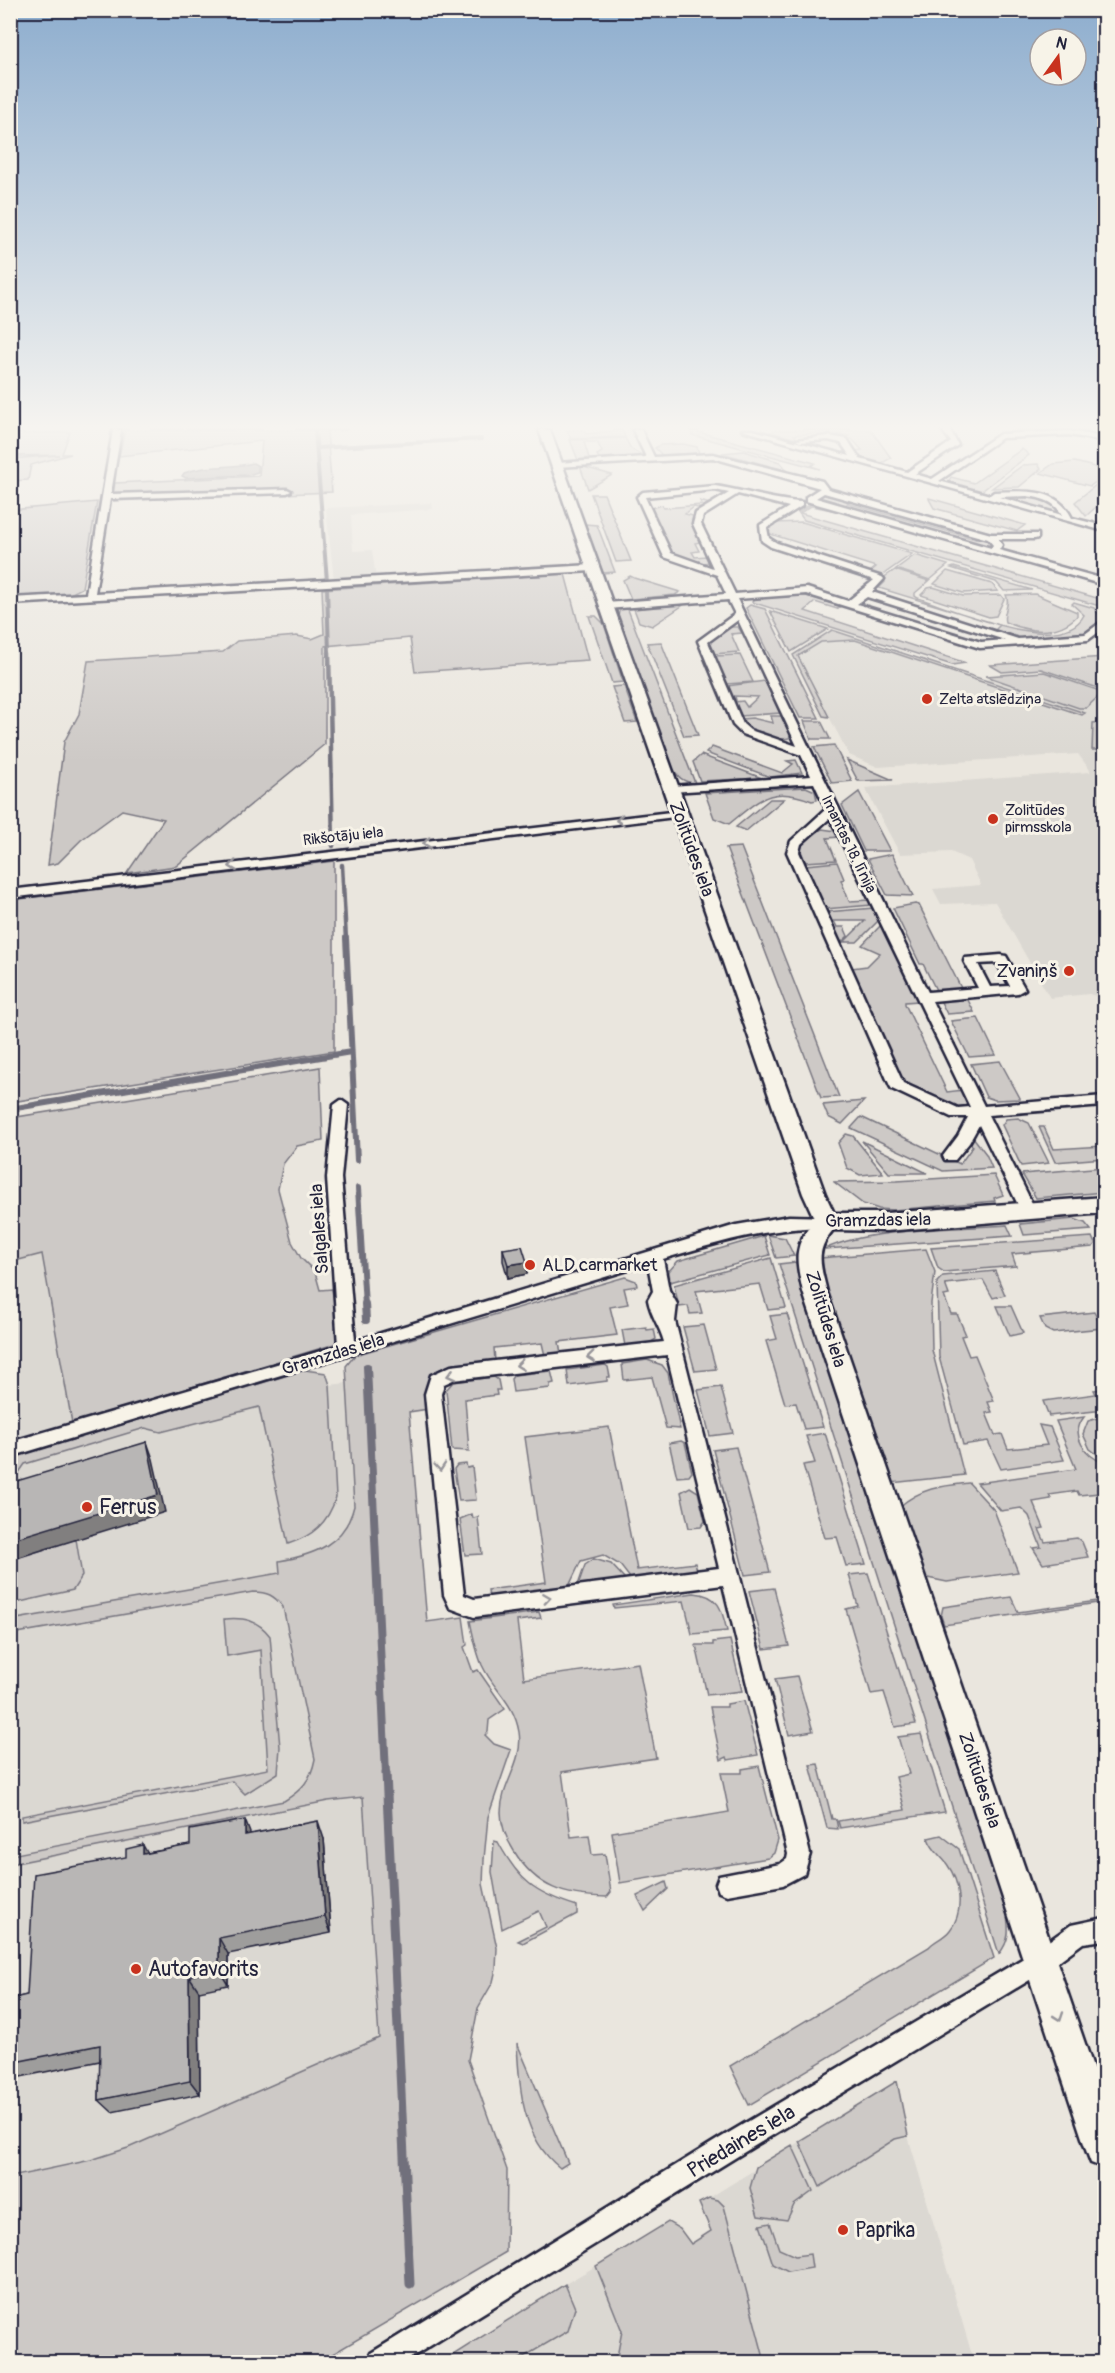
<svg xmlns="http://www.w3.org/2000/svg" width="1115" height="2373" viewBox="0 0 1115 2373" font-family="Pangolin,sans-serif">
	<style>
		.built { fill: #dbd8d2 }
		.green { fill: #cdc9c6; stroke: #787680; stroke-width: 1.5 }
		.water { fill: #a6a3a6; stroke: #716f7b; stroke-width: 1.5 }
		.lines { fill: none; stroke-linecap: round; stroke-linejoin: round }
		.stream-far4 { stroke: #716f7b; stroke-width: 4 }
		.stream-far3 { stroke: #716f7b; stroke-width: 4.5 }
		.stream-far2 { stroke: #716f7b; stroke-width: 6 }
		.stream-far1 { stroke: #716f7b; stroke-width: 8 }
		.stream { stroke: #716f7b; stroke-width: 9 }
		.street-casing { stroke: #22223b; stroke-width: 5 }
		.secondary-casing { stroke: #22223b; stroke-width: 5 }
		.street { fill: #f7f3e8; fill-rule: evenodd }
		.secondary { fill: #f7f3e8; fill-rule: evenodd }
		.wall { fill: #9e9d9c; stroke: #22223b; stroke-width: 1.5 }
		.shaded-wall { fill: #817f7f; stroke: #22223b; stroke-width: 1.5 }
		.building { fill: #b8b6b5; stroke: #22223b; stroke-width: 1.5 }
		.oneway { stroke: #97959a }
		.poi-dot { fill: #c8321e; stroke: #f7f3e8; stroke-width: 2 }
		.labels { text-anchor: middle; stroke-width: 6; stroke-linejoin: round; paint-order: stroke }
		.far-poi-label { font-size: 15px; fill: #22223b; stroke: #f7f3e8; text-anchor: start }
		.far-street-label { font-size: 15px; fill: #22223b; stroke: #f7f3e8 }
		.street-label { font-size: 18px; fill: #22223b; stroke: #f7f3e8 }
		.poi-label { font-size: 18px; fill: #22223b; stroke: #f7f3e8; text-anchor: end }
		.near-poi-label { font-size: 21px; fill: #22223b; stroke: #f7f3e8; text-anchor: start }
		.near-street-label { font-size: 21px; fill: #22223b; stroke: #f7f3e8 }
	</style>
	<rect width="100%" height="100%" fill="#eae6de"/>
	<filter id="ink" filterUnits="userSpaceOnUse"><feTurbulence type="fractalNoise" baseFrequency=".0167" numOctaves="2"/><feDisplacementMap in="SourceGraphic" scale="12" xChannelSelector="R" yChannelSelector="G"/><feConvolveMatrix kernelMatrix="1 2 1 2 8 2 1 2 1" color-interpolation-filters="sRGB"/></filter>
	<g filter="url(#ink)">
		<path class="built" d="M 432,503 L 433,509 L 351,515 L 353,551 L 372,550 L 376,578 L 334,580 L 326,508 Z
			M 855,640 L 983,682 L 990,677 L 1104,668 L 1104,1010 L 1096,996 L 1089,994 L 1050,998 L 995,902 L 941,904 L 933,889 L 981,885 L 969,860 L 951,852 L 900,854 L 865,788 L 1090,772 L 1090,770 L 1078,754 L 878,767 L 849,755 L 798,657 L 821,642 Z
			M 42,1254 L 72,1423 L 11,1441 L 11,1262 Z
			M 327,1378 L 330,1385 L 355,1382 L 365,1567 L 329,1800 L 363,1797 L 379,2039 L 128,2148 L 91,2160 L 11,2177 L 11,1465 Z
			M 897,2081 L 908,2136 L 974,2362 L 765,2362 L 724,2206 L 718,2200 L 709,2198 Z
			M 596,2266 L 622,2331 L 616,2362 L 515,2362 L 568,2331 L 572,2296 L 565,2284 Z"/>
		<path class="green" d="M 125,430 L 349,430 L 327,431 L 332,492 L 112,501 L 115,483 L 259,476 L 262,441 L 119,456 Z
			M 567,430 L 584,430 L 586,434 L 622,430 L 625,437 L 571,439 Z
			M 691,430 L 815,463 L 811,466 L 820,469 L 692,435 Z
			M 774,430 L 871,430 L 891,458 L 882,463 L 862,459 L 855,451 L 862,450 L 852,439 L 845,440 L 849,436 L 839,434 L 834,437 L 830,432 L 794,435 L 797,439 L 771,432 Z
			M 70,432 L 62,454 L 71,454 L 31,465 L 28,480 L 11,481 L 11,459 L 59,455 L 11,456 L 11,434 Z
			M 625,438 L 631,449 L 644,456 L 599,458 L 597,455 L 602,452 L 597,442 L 584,442 L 589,458 L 578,460 L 570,440 Z
			M 683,444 L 697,447 L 699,453 L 662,455 L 655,448 L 660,445 Z
			M 1022,449 L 1029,455 L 979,493 L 951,484 L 949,480 L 951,477 L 974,483 Z
			M 744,451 L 780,462 L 788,471 L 722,453 Z
			M 1075,462 L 1094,467 L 1103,477 L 1090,486 L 1040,473 L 1053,464 Z
			M 1038,464 L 1041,469 L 1019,487 L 992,488 L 1023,465 Z
			M 580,466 L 612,475 L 588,489 Z
			M 1104,484 L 1104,500 L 1086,516 L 1075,502 L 1096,485 Z
			M 591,494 L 604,494 L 631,561 L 616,562 Z
			M 821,494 L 850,500 L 847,503 L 975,539 L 979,536 L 990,540 L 991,545 L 983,545 L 823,500 L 819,497 Z
			M 1027,495 L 1055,502 L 1064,515 L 997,497 Z
			M 929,499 L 929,498 L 1025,525 L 1017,531 L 934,508 Z
			M 700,501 L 710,504 L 702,509 L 694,507 L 685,514 L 693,516 L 691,523 L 700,542 L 695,543 L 699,551 L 692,552 L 695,557 L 706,556 L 709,562 L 698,564 L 672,555 L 651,508 L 662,505 L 664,508 L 702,505 Z
			M 97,502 L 82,588 L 70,594 L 11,597 L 11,510 Z
			M 811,504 L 832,510 L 811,506 L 800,513 L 1104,600 L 1104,604 L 1096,605 L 804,520 L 798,512 Z
			M 802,522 L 912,554 L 881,576 L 870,572 L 876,567 L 767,533 L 767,528 L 774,523 Z
			M 585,524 L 597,525 L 615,572 L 603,573 Z
			M 915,555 L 948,565 L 930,580 L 896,569 Z
			M 954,567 L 1032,590 L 1004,591 L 996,582 L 951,568 Z
			M 895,570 L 929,581 L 915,593 L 915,596 L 918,598 C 953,609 1062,658 1084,615 L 1072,604 L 1074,602 L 1094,608 L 1102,619 L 1085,634 L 1023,639 L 995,630 L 1000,625 L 879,588 L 885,582 L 883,578 Z
			M 947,571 L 992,584 L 998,591 L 963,593 L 934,584 Z
			M 565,574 L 588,660 L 415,672 L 410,638 L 325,646 L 325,744 L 176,866 L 127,873 L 164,819 L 122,810 L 81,840 L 58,863 L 48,865 L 64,742 L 79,714 L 88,661 L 223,652 L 237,641 L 297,636 L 312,639 L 324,634 L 322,589 Z
			M 630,576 L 634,578 L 680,592 L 675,595 L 631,599 L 623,580 Z
			M 933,587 L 963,596 L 1001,595 L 1004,599 L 996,616 L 989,617 L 921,595 L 928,588 Z
			M 1035,594 L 1077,612 L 1077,616 C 1057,636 1029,632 1005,622 C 1002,612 1011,605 1006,595 Z
			M 807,596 L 841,606 L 837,609 L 815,602 L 805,611 L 966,663 L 952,665 L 752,602 L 754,597 Z
			M 685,604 L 652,626 L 639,622 L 634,609 Z
			M 750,605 L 765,609 L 819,718 L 800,718 L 746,608 Z
			M 627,607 L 695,783 C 682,782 678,777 672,767 L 618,615 L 620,610 Z
			M 770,611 L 828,629 L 791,652 Z
			M 589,616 L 596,616 L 604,624 L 623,682 L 612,683 Z
			M 730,627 L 738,627 L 742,633 L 731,634 L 739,652 L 713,654 L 709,641 Z
			M 832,630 L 1085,713 L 1082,715 L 855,640 L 821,642 L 798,656 L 829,717 L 823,716 L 793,655 Z
			M 661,642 L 698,735 L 684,736 L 647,643 Z
			M 740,655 L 753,682 L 727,684 L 714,656 Z
			M 1104,657 L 1104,666 L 1101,669 L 1104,670 L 1104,690 L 1041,669 L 1002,672 L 990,665 Z
			M 1044,672 L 1103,692 L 1086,708 L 1079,708 L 986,676 Z
			M 765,681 L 780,713 L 740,716 L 734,702 L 743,701 L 747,707 L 758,697 L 735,696 L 736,700 L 733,700 L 727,686 Z
			M 623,686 L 624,686 L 637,722 L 625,723 L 612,687 Z
			M 771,716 L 781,716 L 791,735 L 789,738 C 774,742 748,733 741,719 L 752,718 L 773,723 Z
			M 804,721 L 821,721 L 830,739 L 811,739 Z
			M 1100,722 L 1104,724 L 1104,750 L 1092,750 L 1093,723 Z
			M 834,745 L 852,781 L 832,783 L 814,747 Z
			M 712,747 L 782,773 L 793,764 L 787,761 L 796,760 L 802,773 L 770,777 L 706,753 Z
			M 701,755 L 762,778 L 700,781 L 693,762 Z
			M 847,760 L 893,780 L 858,781 Z
			M 806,787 L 815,791 L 817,800 L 812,801 C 771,785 760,799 729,824 L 714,818 L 705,793 Z
			M 859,792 L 890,851 L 864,851 L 842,805 Z
			M 770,799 L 784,799 L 746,831 L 736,827 Z
			M 822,829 L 836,831 L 839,837 L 827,838 L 836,860 L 805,862 L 800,848 L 802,843 Z
			M 741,847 L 839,1097 L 821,1098 L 726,848 Z
			M 892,854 L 913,896 L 887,895 L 868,859 Z
			M 334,861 L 334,1051 L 11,1102 L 11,900 Z
			M 837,862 L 844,879 L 841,880 L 849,901 L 870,900 L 872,905 L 825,909 L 806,865 Z
			M 915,904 L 919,905 L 962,990 L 937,992 L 923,964 L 920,964 L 893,908 Z
			M 874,908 L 879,920 L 857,942 L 844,942 L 865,921 L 834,921 L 837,927 L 844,927 L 848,936 L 840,944 L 826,912 Z
			M 881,925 L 918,1001 L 905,1002 L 905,1004 L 947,1092 L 963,1090 L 968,1102 L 965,1106 L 953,1107 L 905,1085 L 901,1080 L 851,968 L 867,966 L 880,953 L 862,945 Z
			M 967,998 L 974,1012 L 947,1014 L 940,1000 Z
			M 978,1018 L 996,1055 L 969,1057 L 951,1021 Z
			M 1000,1061 L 1020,1098 L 1020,1099 L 995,1100 L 986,1097 L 971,1064 Z
			M 320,1067 L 323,1141 L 297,1146 L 283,1164 L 278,1189 L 292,1242 L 301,1258 L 315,1272 L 320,1290 L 332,1289 L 338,1332 L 335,1344 L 72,1423 L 42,1254 L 11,1262 L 11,1118 Z
			M 864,1101 L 842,1124 L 828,1117 L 823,1105 Z
			M 861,1117 L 960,1164 L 973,1146 L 969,1143 L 973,1137 L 986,1154 L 992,1168 L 943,1171 L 851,1128 Z
			M 1018,1118 L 1029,1123 L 1049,1163 L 1021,1166 L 1002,1125 L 1006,1119 Z
			M 1039,1127 L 1044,1127 L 1054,1149 L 1104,1146 L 1104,1158 L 1055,1162 Z
			M 846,1134 L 853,1136 L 883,1173 L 860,1175 L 847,1168 L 838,1143 Z
			M 862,1141 L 927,1173 L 889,1173 Z
			M 1104,1167 L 1104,1192 L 1036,1198 L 1022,1174 Z
			M 994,1175 L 1003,1195 L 994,1198 L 995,1201 L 894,1210 L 879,1209 L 863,1204 L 834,1182 L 897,1181 Z
			M 1074,1219 L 1085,1223 L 1091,1230 L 1024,1235 L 1020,1224 Z
			M 1007,1225 L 1012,1236 L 825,1249 C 867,1228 958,1229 1007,1225 Z
			M 768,1235 L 785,1238 L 794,1256 L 776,1258 Z
			M 764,1236 L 770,1255 L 670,1282 L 669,1271 L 678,1261 Z
			M 1092,1237 L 1095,1244 L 1093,1247 L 1012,1254 L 1016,1266 L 944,1272 L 938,1268 L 931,1248 Z
			M 926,1249 L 935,1272 L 931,1303 L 932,1350 L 964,1475 L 891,1483 L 821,1285 L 820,1258 Z
			M 771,1258 L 786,1308 L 768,1310 L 760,1284 L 696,1291 L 702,1313 L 690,1314 L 688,1306 L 679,1307 L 674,1285 Z
			M 796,1262 L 1008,1895 C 1002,1917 1017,1932 999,1954 L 779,1264 Z
			M 995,1271 L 1005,1295 L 993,1298 L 983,1280 L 945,1284 L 949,1295 L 944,1296 L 951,1314 L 957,1314 L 966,1335 L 961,1336 L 969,1356 L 975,1355 L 994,1401 L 988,1402 L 992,1412 L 986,1413 L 995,1435 L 1002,1434 L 1008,1449 L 1047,1445 L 1039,1425 L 1050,1427 L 1064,1460 L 1001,1469 L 988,1441 L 963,1445 L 939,1357 L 937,1282 L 943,1276 Z
			M 625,1277 L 636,1281 L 637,1286 L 624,1288 L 628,1304 L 610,1307 L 617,1335 L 559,1342 L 561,1354 L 545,1356 L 542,1343 L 494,1348 L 495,1361 C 476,1363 431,1360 427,1385 C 426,1392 428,1402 428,1409 L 409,1412 L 427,1622 L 463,1617 L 467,1645 L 464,1647 L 473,1672 L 478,1670 L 505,1709 L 489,1720 L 488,1732 L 485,1735 L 494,1744 L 511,1750 L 488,1817 L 484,1859 L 483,1884 L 497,1948 L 496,1969 L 493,1982 L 478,2008 L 468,2060 L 507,2170 L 506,2252 L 319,2362 L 11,2362 L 11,2177 L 91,2160 L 128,2148 L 379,2038 L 363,1797 L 328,1801 L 11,1864 L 11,1855 L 284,1801 C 302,1790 311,1780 315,1759 L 283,1607 C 274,1595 267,1592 253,1592 L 11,1634 L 11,1620 L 280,1573 L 279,1561 C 314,1555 345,1544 354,1506 L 346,1366 L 355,1355 Z
			M 997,1306 L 1011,1306 L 1023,1333 L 1010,1336 Z
			M 1094,1312 L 1102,1328 L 1053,1333 L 1045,1329 L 1040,1318 Z
			M 787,1314 L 823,1427 L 804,1429 L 796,1403 L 785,1404 L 766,1341 L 777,1339 L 770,1316 Z
			M 704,1325 L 716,1369 L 695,1371 L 683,1327 Z
			M 646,1327 L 647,1330 L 654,1329 L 656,1339 L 648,1344 L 625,1346 L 622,1330 Z
			M 647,1360 L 662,1365 L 668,1373 L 680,1429 L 666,1428 L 652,1377 L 624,1380 L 622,1364 Z
			M 605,1365 L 608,1367 L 610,1377 L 607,1377 L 607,1381 L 569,1386 L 567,1370 Z
			M 305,1370 L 326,1373 L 330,1385 L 336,1497 C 328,1523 313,1536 288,1544 L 259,1407 L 161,1432 L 145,1428 L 25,1464 L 18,1474 L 11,1474 L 11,1458 Z
			M 551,1371 L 554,1383 L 550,1384 L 550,1388 L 513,1392 L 511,1379 L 514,1375 Z
			M 494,1377 L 498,1380 L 500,1390 L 496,1390 L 497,1395 L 465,1399 L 469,1451 L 452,1450 L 446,1390 L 453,1382 Z
			M 721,1387 L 733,1433 L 710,1436 L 698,1390 Z
			M 1104,1389 L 1104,1410 L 1049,1416 L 1043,1401 L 1096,1394 L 1094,1390 Z
			M 1104,1416 L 1104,1459 L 1090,1449 L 1083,1434 L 1088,1421 Z
			M 1084,1417 C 1069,1436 1086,1456 1104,1463 L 1104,1488 L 1097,1489 L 1099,1493 L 1079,1495 L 1077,1491 L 1049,1495 L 1051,1499 L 1033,1502 L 1044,1528 L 1039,1529 L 1045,1542 L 1077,1538 L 1082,1542 L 1088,1557 L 1043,1564 L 1033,1548 L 1041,1547 L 1029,1516 L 1021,1508 L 1001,1511 L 977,1483 L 1076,1469 L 1056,1421 Z
			M 609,1427 L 637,1570 L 695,1563 L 697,1570 L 630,1578 L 620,1565 L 603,1555 L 581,1561 L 569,1586 L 489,1598 L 488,1590 L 546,1582 L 525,1437 Z
			M 825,1433 L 866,1564 L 846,1566 L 837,1537 L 825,1538 L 803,1465 L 815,1463 L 806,1436 Z
			M 681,1441 L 685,1443 L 692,1472 L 689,1476 L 677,1477 L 669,1443 Z
			M 736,1447 L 770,1572 L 745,1575 L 713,1450 Z
			M 466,1464 L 467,1468 L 472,1467 L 476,1500 L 459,1501 L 454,1469 L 457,1465 Z
			M 969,1483 L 994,1510 L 1018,1572 L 947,1582 L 923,1577 L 899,1507 C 921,1488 941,1486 969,1483 Z
			M 690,1487 L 698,1492 L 705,1521 L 701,1527 L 689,1528 L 681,1492 Z
			M 472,1514 L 473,1518 L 478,1517 L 482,1554 L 465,1555 L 460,1519 Z
			M 76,1539 L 82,1576 L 73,1590 L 11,1604 L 11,1560 Z
			M 594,1559 L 611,1564 L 625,1579 L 578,1585 L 585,1565 Z
			M 868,1573 L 916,1724 L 895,1727 L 884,1692 L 871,1694 L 846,1609 L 858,1606 L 849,1575 Z
			M 774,1588 L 789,1646 L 764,1649 L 749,1591 Z
			M 694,1593 C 719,1595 722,1609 727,1631 L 692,1634 L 684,1601 L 614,1608 L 613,1605 Z
			M 1011,1597 L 1018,1612 L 1104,1600 L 1104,1602 L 944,1625 L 941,1616 L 943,1607 Z
			M 539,1612 L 541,1618 L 517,1621 L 524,1679 L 638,1663 L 656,1758 L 562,1772 L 571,1837 L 589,1835 L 592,1855 L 605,1854 L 611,1892 L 607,1897 C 565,1896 537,1889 514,1851 C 507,1840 501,1826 501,1812 C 501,1784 524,1762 519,1732 C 514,1702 494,1691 482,1665 C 476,1651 473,1636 470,1621 Z
			M 224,1619 C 244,1617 258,1620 270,1636 L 280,1747 L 278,1773 L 245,1794 L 232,1781 L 22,1821 L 22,1816 L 268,1769 L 261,1650 L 227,1656 Z
			M 730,1640 L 742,1691 L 707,1695 L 696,1645 L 713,1645 L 713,1642 Z
			M 797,1676 L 813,1731 L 789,1735 L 775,1679 Z
			M 744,1701 L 758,1755 L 728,1760 L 727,1757 L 721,1760 L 710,1707 L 727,1707 L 727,1704 Z
			M 921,1734 L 945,1812 L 840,1828 L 838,1821 L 905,1810 L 896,1777 L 909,1774 L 898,1737 Z
			M 818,1764 L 832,1819 L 836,1819 L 838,1829 L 827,1828 L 810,1765 Z
			M 759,1766 L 778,1840 L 774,1853 L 768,1858 L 620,1883 L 612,1832 L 729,1812 L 721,1773 L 742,1773 L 742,1769 Z
			M 941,1835 L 959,1849 L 994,1958 L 749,2105 L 730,2066 L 929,1947 C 934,1941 944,1938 950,1930 C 965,1911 960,1882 947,1864 C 939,1854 932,1850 928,1838 Z
			M 494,1841 L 498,1842 C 519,1881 535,1893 577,1906 L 577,1914 L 523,1943 L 518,1941 L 546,1927 L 539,1911 L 502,1929 L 492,1872 Z
			M 666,1882 L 668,1889 L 645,1911 L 637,1896 Z
			M 517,2043 L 568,2163 L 560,2168 C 522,2138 519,2088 517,2043 Z
			M 897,2081 L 908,2136 L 895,2139 L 820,2187 L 799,2141 Z
			M 792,2145 L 813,2191 L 794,2205 L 787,2220 L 758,2216 L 750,2188 L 756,2167 Z
			M 709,2198 L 718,2200 L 724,2206 L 765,2362 L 616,2362 L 622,2331 L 596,2266 L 668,2222 L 680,2229 L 691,2244 L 711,2231 L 699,2203 Z
			M 770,2223 L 779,2249 L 795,2256 L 810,2254 L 812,2268 L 788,2272 L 773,2264 L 760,2225 Z
			M 565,2284 L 575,2308 L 568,2331 L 515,2362 L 442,2362 Z"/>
		<path class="water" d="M 253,463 L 258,466 L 258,472 L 248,475 L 186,478 L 182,476 L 184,473 C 207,464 229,469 253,463 Z"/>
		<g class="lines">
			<path class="stream-far4" d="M 315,430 L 327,581
				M 317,448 L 481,439
				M 327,587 L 329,654"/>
			<path class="stream-far3" d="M 329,652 L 333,846
				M 342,865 L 346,940"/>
			<path class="stream-far2" d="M 346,938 L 357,1160
				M 10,1109 L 351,1052
				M 358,1188 L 365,1306"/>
			<path class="stream-far1" d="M 365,1304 L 366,1320
				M 367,1367 L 386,1774"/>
			<path class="stream" d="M 386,1773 L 410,2284"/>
			<g class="street-casing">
				<path id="street" d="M 113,430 L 121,430 L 111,494 L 287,489 L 291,491 L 287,493 L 110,499 L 95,593 L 592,565 L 597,568 L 592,571 L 10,604 L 10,598 L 86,594 Z
					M 633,430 L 641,430 L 654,457 L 713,454 L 822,481 L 828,489 L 991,534 L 1038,534 L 1038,538 L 1035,539 L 998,539 L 1002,545 L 999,550 L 1104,579 L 1104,585 L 806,501 L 806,497 L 820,488 L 713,458 L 557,467 L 553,465 L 557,463 L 646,457 ZM 824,493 L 988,539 L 993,545 L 991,548 L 816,498 Z
					M 742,430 L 753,430 L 850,456 L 841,443 L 828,440 L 800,442 L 796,440 L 828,436 L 847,439 L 860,459 L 907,472 L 951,442 L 942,430 L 950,430 L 958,445 L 915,474 L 932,479 L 1000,434 L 1069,431 L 1104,437 L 1104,441 L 1069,435 L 1002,438 L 939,481 L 990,495 L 994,492 C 1023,491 1057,487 1072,518 L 1104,526 L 1104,531 ZM 1027,496 C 1041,498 1055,501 1062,515 L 999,497 Z
					M 715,486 C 744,490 774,501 802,502 L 802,506 L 767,528 L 769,538 L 777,543 L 882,577 L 884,579 L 872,592 L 1018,639 L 1085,634 L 1104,620 L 1104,628 L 1088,640 L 980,648 L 806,594 L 737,599 L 928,992 L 978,988 L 964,961 L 965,958 L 1001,955 L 1006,956 L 1025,989 L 1018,993 L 932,1001 L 984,1106 L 1104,1096 L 1104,1106 L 988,1115 L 1036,1211 L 1033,1215 L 1023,1215 L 979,1125 L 969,1143 L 955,1160 L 945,1160 L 943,1156 L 958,1136 L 968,1117 L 951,1117 L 892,1089 L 890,1086 L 787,852 L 791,841 L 826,809 L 814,783 L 671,792 L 665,789 L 671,786 L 811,776 L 801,755 L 742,734 L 733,725 L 698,641 L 735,614 L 728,600 L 606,609 L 601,606 L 606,603 L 726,594 L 717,575 L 664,557 L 637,497 L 643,492 ZM 715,490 L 729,493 L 696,513 L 693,524 L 713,568 L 671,553 L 645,497 ZM 738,494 L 789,507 L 760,525 L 762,541 L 771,547 L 874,580 L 848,601 L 807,588 L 735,594 L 701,524 L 703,516 ZM 867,597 L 1005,640 L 981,642 L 857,604 ZM 738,620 L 797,746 L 750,730 L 743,724 L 708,642 ZM 830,818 L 970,1107 L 958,1108 L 903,1083 L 799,852 L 801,844 ZM 997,963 L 1010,986 L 990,987 L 978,964 Z
					M 679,811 L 683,812 L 683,816 L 10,898 L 10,890 Z
					M 341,1100 L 348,1105 L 341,1178 L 355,1341 L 736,1225 L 789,1216 L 832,1217 L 835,1221 L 832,1225 L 827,1227 C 766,1228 720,1242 663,1259 L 669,1290 L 677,1304 L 675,1321 L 810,1854 L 804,1874 L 783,1885 L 727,1895 L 719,1892 L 716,1884 L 719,1876 L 780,1864 L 787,1859 L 788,1854 L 723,1585 L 474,1617 L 450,1608 L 444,1595 L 425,1394 L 431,1375 L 451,1366 L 664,1342 C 660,1327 651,1316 648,1300 L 653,1291 L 648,1264 L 10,1457 L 10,1442 L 338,1346 L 327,1178 L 334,1105 ZM 667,1355 L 719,1568 L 474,1599 L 464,1595 L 441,1394 L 444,1384 L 453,1380 Z
					M 1104,1918 L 1104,1940 L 1083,1943 L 1048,1969 L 738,2156 L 404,2362 L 367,2362 L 371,2353 L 720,2138 L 1032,1953 L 1071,1925 Z"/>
			</g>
			<g class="secondary-casing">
				<path id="secondary" d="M 539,430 L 550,430 L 825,1194 L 834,1213 L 886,1213 L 1104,1197 L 1104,1213 L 886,1231 L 833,1230 C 814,1252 821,1266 827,1292 L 1104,2099 L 1104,2168 L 1091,2163 L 1086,2150 L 803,1292 C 796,1260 792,1246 815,1220 L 803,1194 Z"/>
			</g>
			<use href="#street" class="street"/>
			<use href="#secondary" class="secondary"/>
		</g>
		<path class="wall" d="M 503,1249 L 527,1262 L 527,1274 L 508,1278 L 503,1261 Z
			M 251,1834 L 324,1839 L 331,1933 L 228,1954 L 228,1985 L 199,1991 L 200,2094 L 112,2112 L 99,2100 L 100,2061 L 10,2079 L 10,1999 L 27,1995 L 147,1853 Z"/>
		<path class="shaded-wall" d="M 527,1262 L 527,1274 L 508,1278 L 508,1265 Z
			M 147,1442 L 153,1459 L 165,1512 L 10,1560 L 10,1540 Z
			M 245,1820 L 252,1838 L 245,1835 Z
			M 318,1821 L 324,1839 L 331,1933 L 325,1917 Z
			M 143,1845 L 153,1863 L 143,1854 Z
			M 219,1938 L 228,1954 L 228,1985 L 219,1970 Z
			M 189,1976 L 199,1991 L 200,2094 L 190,2081 Z"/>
		<path class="building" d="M 522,1246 L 527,1262 L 508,1265 L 503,1249 Z
			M 147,1442 L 158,1495 L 10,1540 L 10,1483 Z
			M 245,1820 L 245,1835 L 318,1821 L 325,1917 L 219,1938 L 219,1970 L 189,1976 L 190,2081 L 99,2100 L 100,2045 L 10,2063 L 10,1999 L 27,1995 L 34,1874 L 126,1857 L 126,1849 L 143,1845 L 143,1854 L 190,1845 L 190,1830 Z"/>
		<defs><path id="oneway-chevron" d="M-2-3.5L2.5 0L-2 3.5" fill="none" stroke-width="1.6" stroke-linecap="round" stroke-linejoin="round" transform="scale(1.5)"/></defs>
		<g class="oneway">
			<use href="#oneway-chevron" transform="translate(620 820) rotate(174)"/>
			<use href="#oneway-chevron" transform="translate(427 843) rotate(173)"/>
			<use href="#oneway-chevron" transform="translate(233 866) rotate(173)"/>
			<use href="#oneway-chevron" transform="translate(591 1357) rotate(173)"/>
			<use href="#oneway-chevron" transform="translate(520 1365) rotate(173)"/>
			<use href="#oneway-chevron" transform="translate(451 1375) rotate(166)"/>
			<use href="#oneway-chevron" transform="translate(440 1467) rotate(85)"/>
			<use href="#oneway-chevron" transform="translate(547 1598) rotate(-8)"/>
			<use href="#oneway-chevron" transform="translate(1059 2017) rotate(71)"/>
		</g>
	</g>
	<linearGradient id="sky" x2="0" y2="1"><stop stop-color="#8dadce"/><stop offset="0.56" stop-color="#f6f4f0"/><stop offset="1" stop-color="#f6f4f0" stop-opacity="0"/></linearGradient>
	<rect width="1115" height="762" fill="url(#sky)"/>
	<g class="poi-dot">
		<circle cx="927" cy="699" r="6"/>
		<circle cx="993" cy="819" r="6"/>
		<circle cx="1069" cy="971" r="6"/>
		<circle cx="530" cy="1265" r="6"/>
		<circle cx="87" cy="1507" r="6"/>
		<circle cx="136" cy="1969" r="6"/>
		<circle cx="843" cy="2230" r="6"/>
	</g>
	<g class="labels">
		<g class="far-poi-label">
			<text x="939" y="704">Zelta atslēdziņa</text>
			<text x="1005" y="815">Zolitūdes<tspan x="1005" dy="17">pirmsskola</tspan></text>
		</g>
		<g class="far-street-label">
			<text transform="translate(343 836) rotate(-6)" y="5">Rikšotāju iela</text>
			<text transform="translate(849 844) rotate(64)" y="5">Imantas 18. līnija</text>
		</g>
		<g class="street-label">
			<text transform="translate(692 849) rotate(70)" y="6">Zolitūdes iela</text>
			<text transform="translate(878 1220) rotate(-1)" y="6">Gramzdas iela</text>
			<text transform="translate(319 1229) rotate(-94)" y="6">Salgales iela</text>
			<text transform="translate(826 1319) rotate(73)" y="6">Zolitūdes iela</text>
			<text transform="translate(333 1354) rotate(-17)" y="6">Gramzdas iela</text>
			<text transform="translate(980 1780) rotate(72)" y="6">Zolitūdes iela</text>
		</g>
		<g class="poi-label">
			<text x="1057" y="977">Zvaniņš</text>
			<text x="542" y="1271" text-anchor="start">ALD carmarket</text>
		</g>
		<g class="near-poi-label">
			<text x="99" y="1514">Ferrus</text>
			<text x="148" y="1976">Autofavorits</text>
			<text x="855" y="2237">Paprika</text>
		</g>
		<g class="near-street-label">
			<text transform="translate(741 2141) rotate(-31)" y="7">Priedaines iela</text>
		</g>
	</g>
	<rect width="1115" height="2373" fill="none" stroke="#f7f3e8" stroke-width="36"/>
	<rect x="18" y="18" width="1079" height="2337" fill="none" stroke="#22223b" stroke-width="2" filter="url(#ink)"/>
	<g transform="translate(1058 57) rotate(15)"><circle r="28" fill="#f7f3e8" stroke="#a29fa3" stroke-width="1.5"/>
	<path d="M0-4.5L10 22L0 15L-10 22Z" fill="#c8321e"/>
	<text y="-9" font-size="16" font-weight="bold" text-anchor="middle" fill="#22223b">N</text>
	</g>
</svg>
